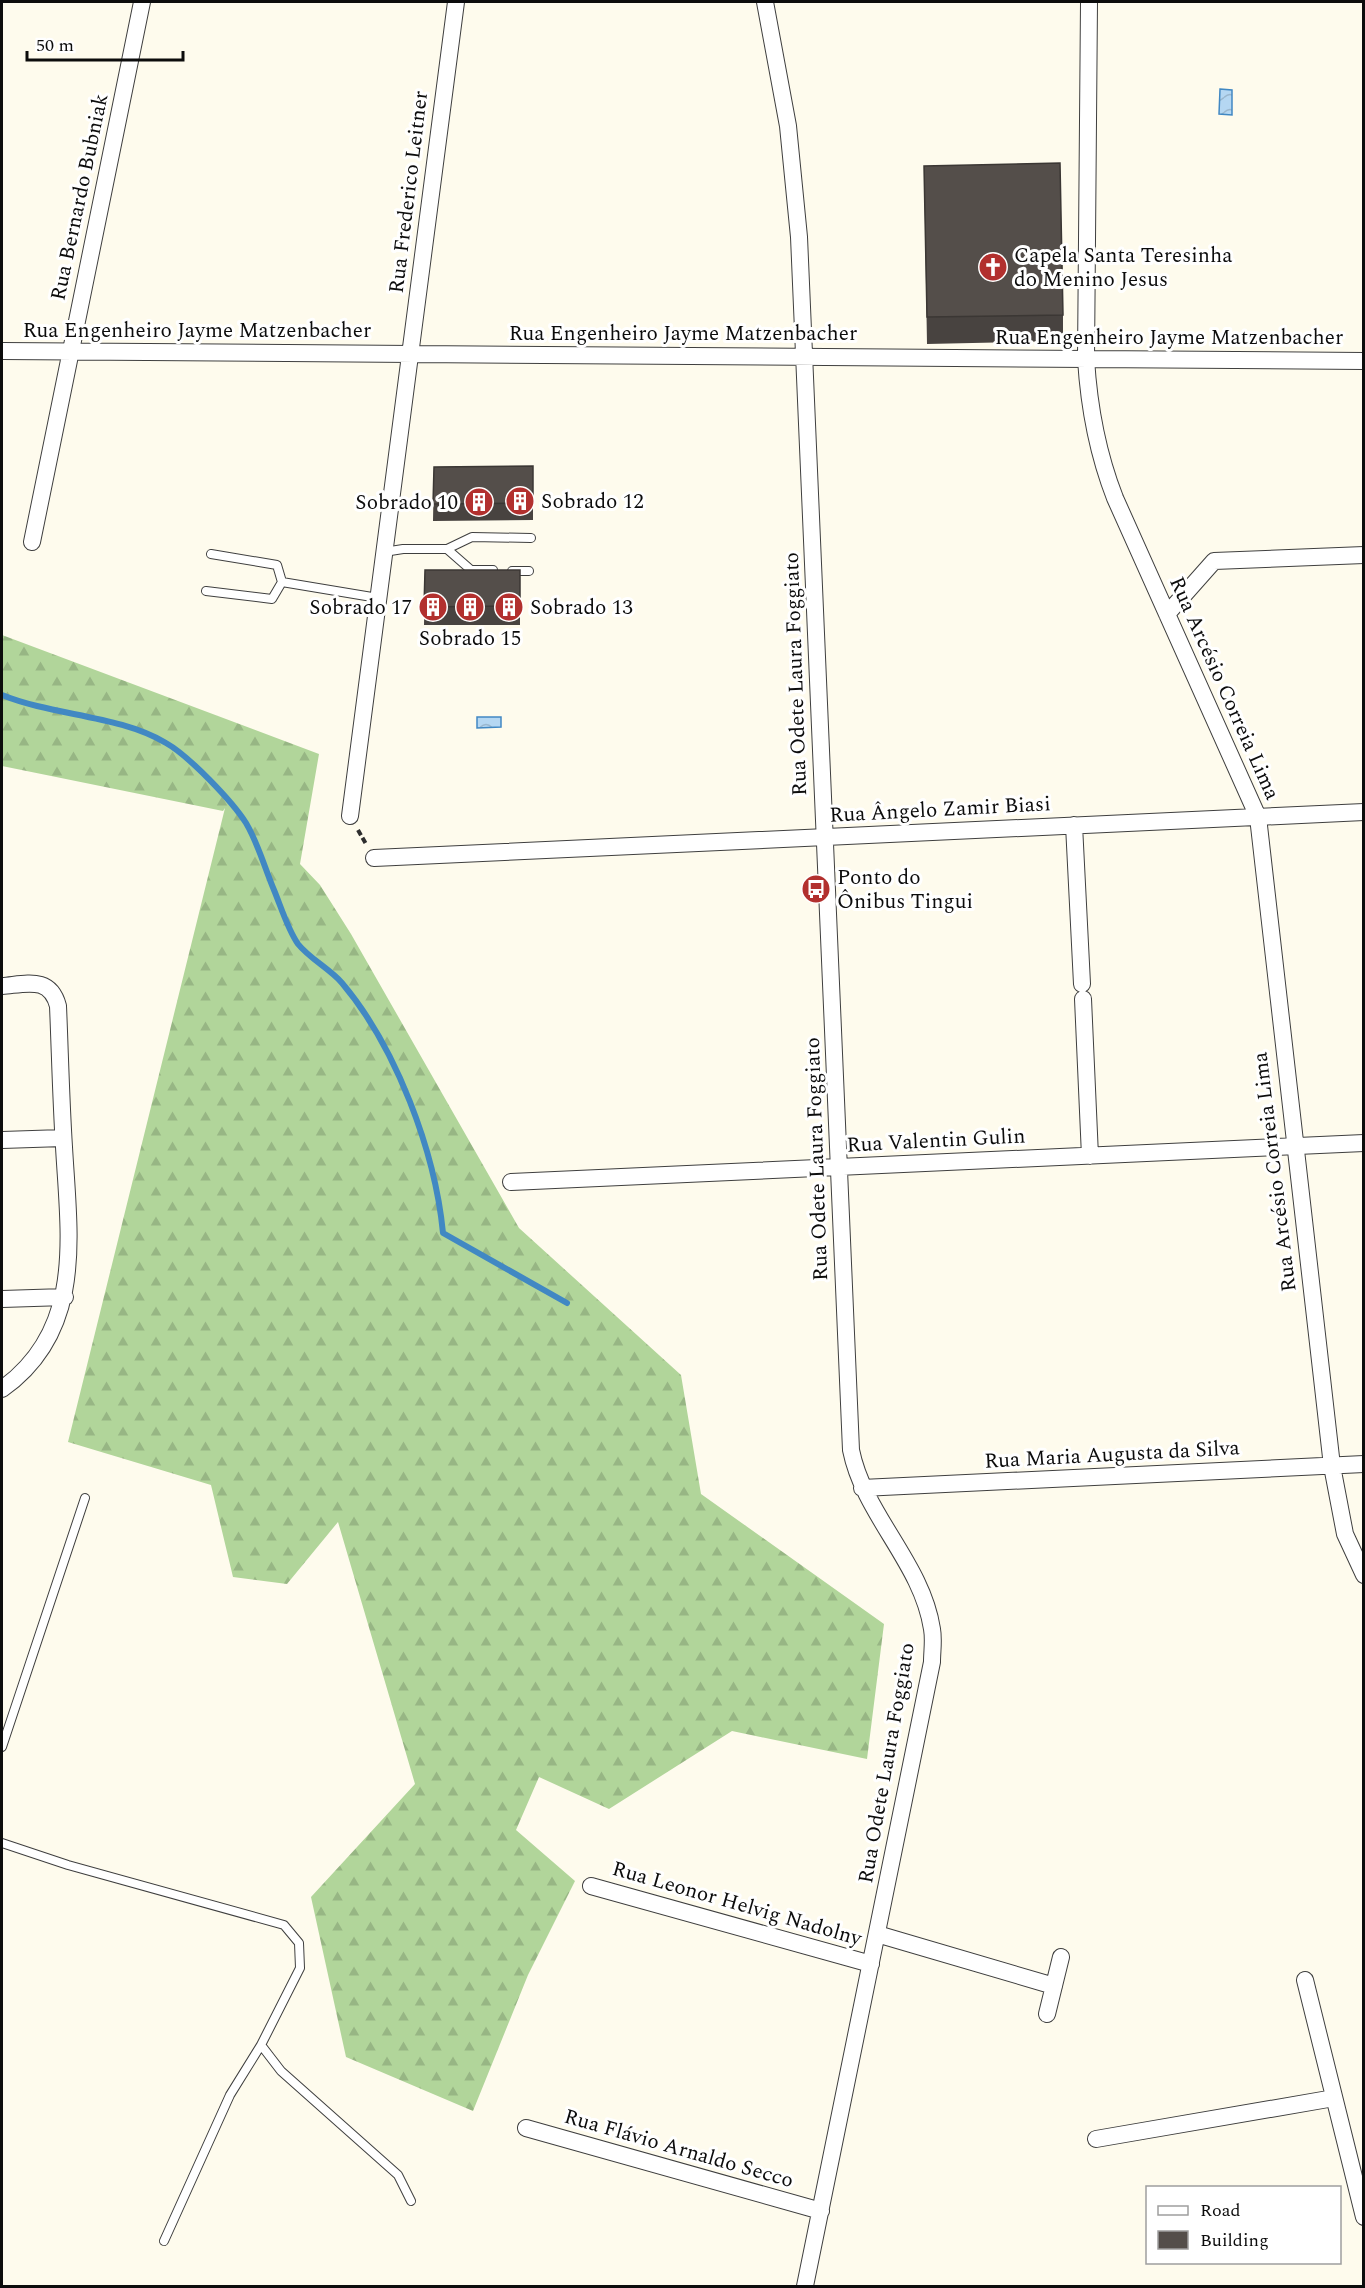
<svg xmlns="http://www.w3.org/2000/svg" width="1365" height="2288" viewBox="0 0 1365 2288" font-family="Spectral,serif">
	<style>
		.forest { fill: url(#forest-firs) }
		.water { fill: url(#water-waves); stroke: #4188c3; stroke-width: 1.5 }
		.lines { fill: none; stroke-linecap: round; stroke-linejoin: round }
		.stream { stroke: #4188c3; stroke-width: 6 }
		.lane-casing { stroke: #3f3f3f; stroke-width: 10 }
		.street-casing { stroke: #3f3f3f; stroke-width: 18 }
		.path { stroke: #2e2e2e; stroke-width: 4; stroke-dasharray: 6 3; stroke-linecap: butt }
		.lane { stroke: #fff; stroke-width: 8 }
		.street { stroke: #fff; stroke-width: 16 }
		.wall { fill: #484340 }
		.building { fill: #544e4a; stroke: #3b3734; stroke-width: 1.5 }
		.labels { text-anchor: middle; stroke-width: 6; stroke-linejoin: round; paint-order: stroke }
		.street-label { font-size: 21px; fill: #0c0c0c; stroke: #fff }
		.poi-label { font-size: 21px; fill: #0c0c0c; stroke: #fff; text-anchor: start }
	</style>
	<defs>
		<pattern id="forest-firs" width="22" height="20" patternUnits="userSpaceOnUse" patternTransform="scale(1.5)"><rect width="22" height="20" fill="#b1d59a"/><path d="M5 1l3.5 6h-7zM16 11l3.5 6h-7z" fill="#97b684"/></pattern>
		<pattern id="water-waves" width="16" height="10" patternUnits="userSpaceOnUse" patternTransform="scale(1.5)"><rect width="16" height="10" fill="#b5d7f2"/><path d="M0 5q4-4 8 0t8 0" fill="none" stroke="#9ab7ce"/></pattern>
	</defs>
	<rect width="100%" height="100%" fill="#fefbed"/>
	<path class="forest" d="M 2,635 L 319,754 L 300,864 L 320,885 L 351,934 L 519,1228 L 681,1375 L 701,1494 L 884,1624 L 867,1759 L 732,1731 L 609,1809 L 539,1777 L 516,1830 L 575,1881 L 528,1975 L 473,2111 L 346,2057 L 311,1897 L 415,1784 L 338,1522 L 287,1584 L 233,1577 L 211,1485 L 68,1442 L 225,808 L 223,811 L 2,766 Z"/>
	<path class="water" d="M 1220,89 L 1232,90 L 1232,115 L 1219,114 Z
		M 501,717 L 501,727 L 477,728 L 477,717 Z"/>
	<g class="lines">
		<path class="stream" d="M 2,695 C 54,716 119,715 166,743 C 189,756 232,801 246,823 C 258,843 265,869 274,890 C 281,907 288,930 298,944 C 310,959 330,969 342,983 C 396,1047 435,1151 443,1233 L 567,1303"/>
		<g class="lane-casing">
			<path id="lane" d="M 384,552 L 403,549 L 447,549
				M 493,570 L 471,570 L 447,549 L 472,537 L 531,538
				M 512,571 L 529,571
				M 282,582 L 378,598
				M 206,591 L 272,599 L 282,582 L 277,565 L 211,554
				M 2,1747 L 85,1498
				M 2,1843 L 68,1865 L 284,1925 L 299,1943 L 300,1968 L 261,2045 L 281,2071 L 398,2175 L 411,2201
				M 164,2241 L 230,2095 L 261,2045"/>
		</g>
		<g class="street-casing">
			<path id="street" d="M 765,2 L 788,126 L 799,237 L 851,1450 C 864,1515 922,1563 932,1629 C 934,1640 932,1651 932,1662 L 805,2286
				M 1089,2 L 1086,359 C 1089,408 1097,452 1115,498 L 1258,817 L 1332,1466 L 1345,1534 L 1364,1575
				M 2,351 L 1364,361
				M 32,542 L 142,2
				M 1167,614 L 1214,561 L 1364,555
				M 350,816 L 456,2
				M 1074,825 L 1082,984
				M 374,858 L 1364,812
				M 2,986 C 27,984 50,976 58,1006 C 60,1053 61,1100 64,1147 C 69,1236 85,1330 2,1389
				M 1083,999 L 1090,1156
				M 2,1140 L 63,1138
				M 511,1182 L 1364,1143
				M 2,1299 L 65,1297
				M 862,1488 L 1364,1464
				M 591,1886 L 871,1964
				M 877,1934 L 1054,1986
				M 1305,1980 L 1364,2217
				M 1047,2014 L 1061,1957
				M 526,2128 L 821,2211
				M 1096,2139 L 1334,2098"/>
		</g>
		<path class="path" d="M 358,830 L 366,844"/>
		<use href="#lane" class="lane"/>
		<use href="#street" class="street"/>
	</g>
	<path class="wall" d="M 924,166 L 1063,315 L 1063,341 L 927,344 Z
		M 533,466 L 533,520 L 433,521 L 434,467 Z
		M 425,570 L 520,570 L 520,625 L 424,625 Z"/>
	<path class="building" d="M 1060,163 L 1063,315 L 927,317 L 924,166 Z
		M 533,466 L 533,503 L 433,504 L 434,467 Z
		M 425,570 L 520,570 L 520,606 L 424,607 Z"/>
	<defs>
		<g id="church-disc" transform="scale(1.5)"><circle r="9.5" fill="#b2302e" stroke="#fff"/><path d="M-1.2-6h2.4v3.5h3.3v2.4h-3.3V6h-2.4V-.1h-3.3v-2.4h3.3Z" fill="#fff"/></g>
		<g id="building-disc" transform="scale(1.5)"><circle r="9.5" fill="#b2302e" stroke="#fff"/><path d="M-4-6H4V6H1V3H-1V6H-4ZM-2.5-4.3h1.7v1.8h-1.7ZM.8-4.3h1.7v1.8H.8ZM-2.5-1h1.7V.8h-1.7ZM.8-1h1.7V.8H.8Z" fill="#fff"/></g>
		<g id="bus-disc" transform="scale(1.5)"><circle r="9.5" fill="#b2302e" stroke="#fff"/><path d="M-5-6H5V4H4V6H2V4H-2V6H-4V4H-5ZM-3.5-4V0h7V-4ZM-3.5 1.2v1.5H-2V1.2ZM2 1.2v1.5H3.5V1.2Z" fill="#fff"/></g>
	</defs>
	<g fill-rule="evenodd">
		<use href="#church-disc" x="993" y="267"/>
		<use href="#building-disc" x="520" y="501"/>
		<use href="#building-disc" x="479" y="502"/>
		<use href="#building-disc" x="433" y="607"/>
		<use href="#building-disc" x="470" y="607"/>
		<use href="#building-disc" x="509" y="607"/>
		<use href="#bus-disc" x="816" y="889"/>
	</g>
	<g class="labels">
		<g class="street-label">
			<text transform="translate(408 192) rotate(-83)" y="7">Rua Frederico Leitner</text>
			<text transform="translate(79 197) rotate(-78)" y="7">Rua Bernardo Bubniak</text>
			<text x="197" y="337">Rua Engenheiro Jayme Matzenbacher</text>
			<text x="683" y="340">Rua Engenheiro Jayme Matzenbacher</text>
			<text x="1169" y="344">Rua Engenheiro Jayme Matzenbacher</text>
			<text transform="translate(795 674) rotate(-92)" y="7">Rua Odete Laura Foggiato</text>
			<text transform="translate(1225 688) rotate(66)" y="7">Rua Arcésio Correia Lima</text>
			<text transform="translate(940 809) rotate(-3)" y="7">Rua Ângelo Zamir Biasi</text>
			<text transform="translate(936 1140) rotate(-3)" y="7">Rua Valentin Gulin</text>
			<text transform="translate(816 1159) rotate(-92)" y="7">Rua Odete Laura Foggiato</text>
			<text transform="translate(1274 1172) rotate(-97)" y="7">Rua Arcésio Correia Lima</text>
			<text transform="translate(1112 1454) rotate(-3)" y="7">Rua Maria Augusta da Silva</text>
			<text transform="translate(886 1763) rotate(-80)" y="7">Rua Odete Laura Foggiato</text>
			<text transform="translate(737 1903) rotate(16)" y="7">Rua Leonor Helvig Nadolny</text>
			<text transform="translate(679 2148) rotate(16)" y="7">Rua Flávio Arnaldo Secco</text>
		</g>
		<g class="poi-label">
			<text x="1014" y="262">Capela Santa Teresinha<tspan x="1014" dy="24">do Menino Jesus</tspan></text>
			<text x="541" y="508">Sobrado 12</text>
			<text x="458" y="509" text-anchor="end">Sobrado 10</text>
			<text x="412" y="614" text-anchor="end">Sobrado 17</text>
			<text x="530" y="614">Sobrado 13</text>
			<text x="470" y="645" text-anchor="middle">Sobrado 15</text>
			<text x="837" y="884">Ponto do<tspan x="837" dy="24">Ônibus Tingui</tspan></text>
		</g>
	</g>
	<rect width="1365" height="2288" fill="none" stroke="#0c0c0c" stroke-width="6"/>
	<rect x="1146" y="2186" width="195" height="78" fill="#ffffff" stroke="#9e9e9e" stroke-width="1.5"/>
	<rect x="1158" y="2206" width="30" height="9" fill="#ffffff" stroke="#9e9e9e" stroke-width="1.5"/>
	<text x="1200" y="2216" font-size="18" fill="#0c0c0c">Road</text>
	<rect x="1158" y="2231" width="30" height="18" fill="#544e4a" stroke="#9e9e9e" stroke-width="1.5"/>
	<text x="1200" y="2246" font-size="18" fill="#0c0c0c">Building</text>
	<path d="M27 51v9h156v-9" fill="none" stroke="#0c0c0c" stroke-width="3"/>
	<text x="36" y="51" font-size="18" fill="#0c0c0c" stroke="#ffffff" stroke-width="4.5" paint-order="stroke">50 m</text>
</svg>
